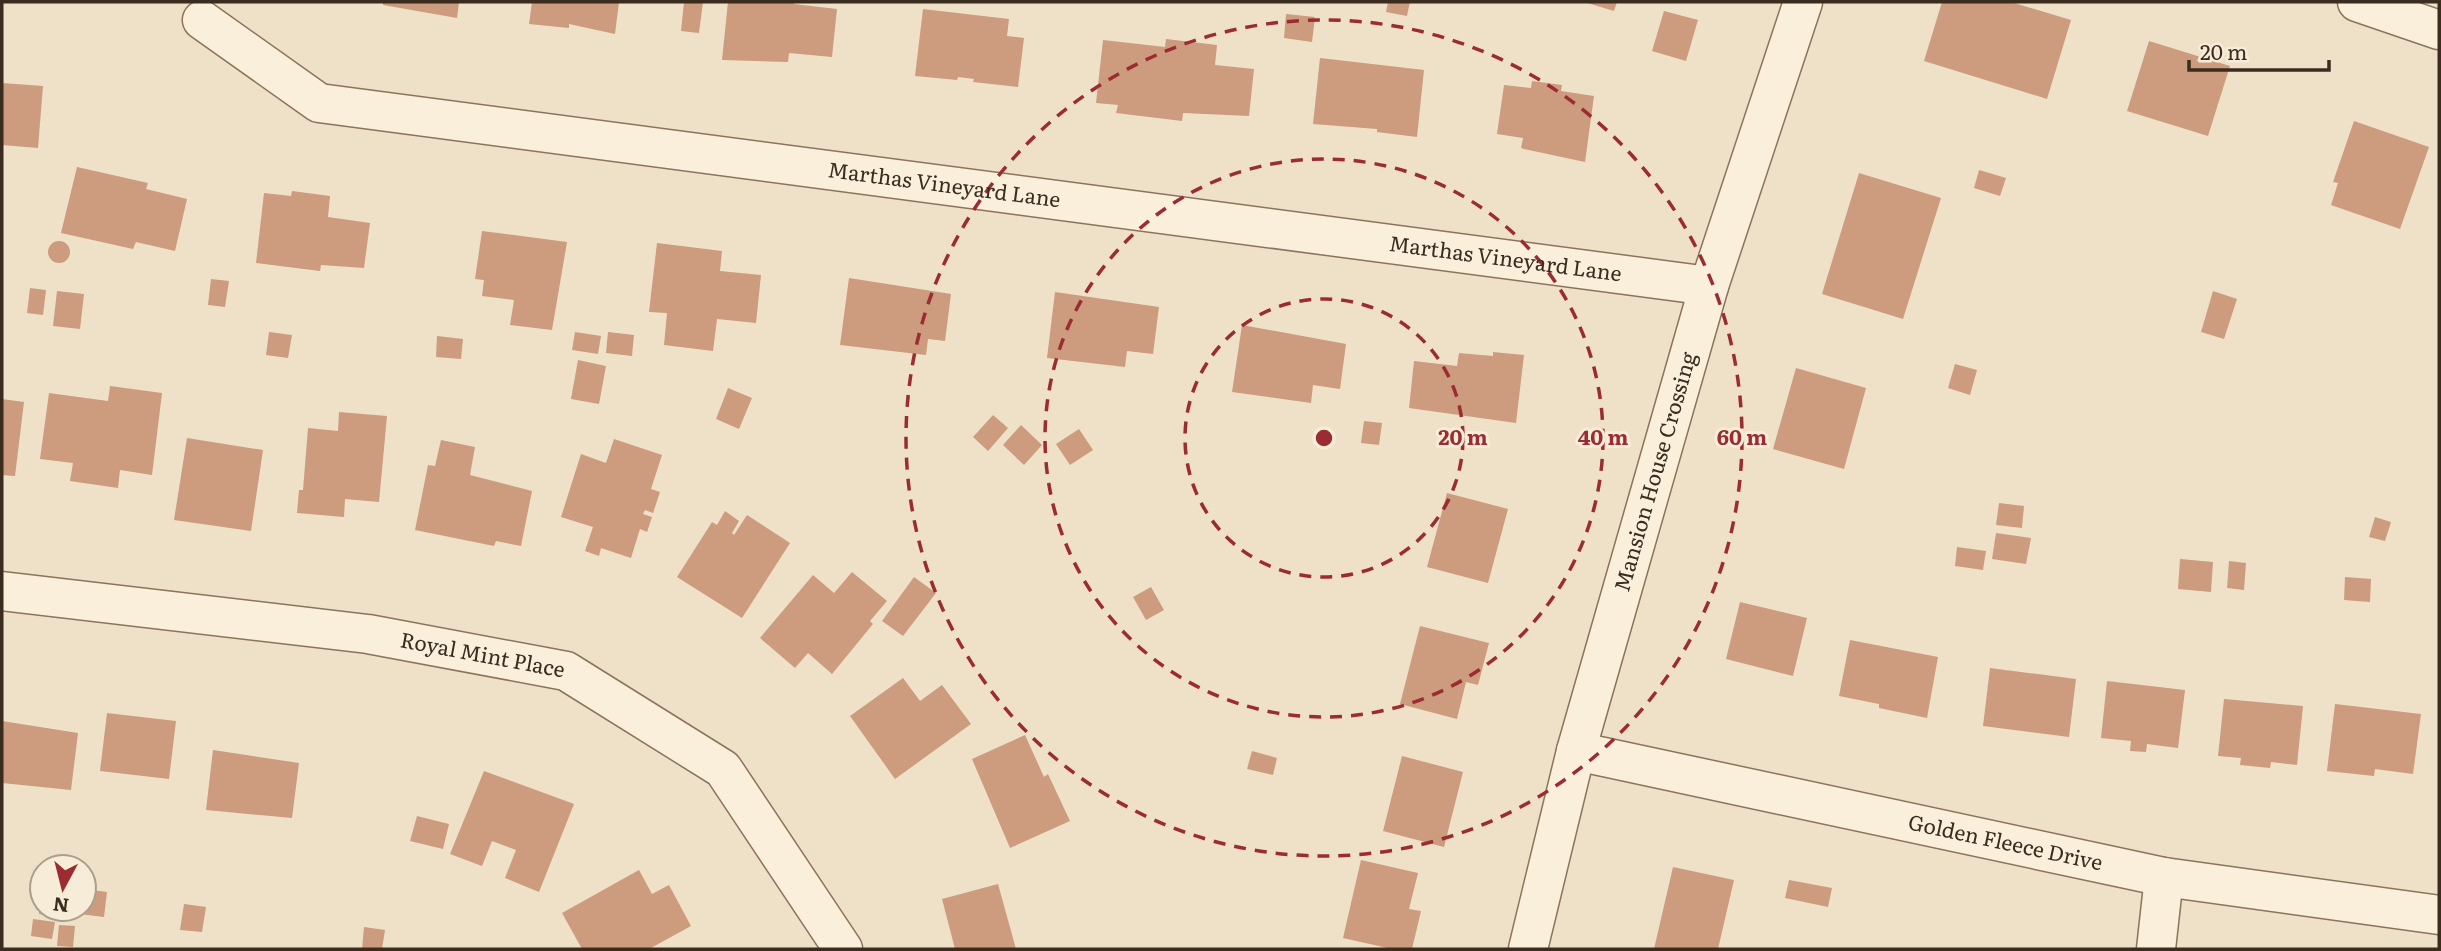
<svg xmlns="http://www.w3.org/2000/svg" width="2441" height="951" viewBox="0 0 2441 951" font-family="Literata,serif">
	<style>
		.building { fill: #cd9b7d }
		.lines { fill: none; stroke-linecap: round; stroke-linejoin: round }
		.minor-casing { stroke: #8b735c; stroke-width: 41 }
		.minor { stroke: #f9efdb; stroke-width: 38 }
		.ring { fill: none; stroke: #9a2c32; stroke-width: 3.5; stroke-dasharray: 12 9 }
		.labels { text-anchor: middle; stroke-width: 6; stroke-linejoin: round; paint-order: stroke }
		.street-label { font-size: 21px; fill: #3b2c20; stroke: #f6ecd7 }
		.centre { fill: #9a2c32; stroke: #f6ecd7; stroke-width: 3.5 }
		.ring-label { font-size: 21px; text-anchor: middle; font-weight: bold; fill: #9a2c32; stroke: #f6ecd7; stroke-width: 6; stroke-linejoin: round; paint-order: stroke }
	</style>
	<rect width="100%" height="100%" fill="#efe1c7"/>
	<path class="building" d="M 383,2 L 459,2 L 457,18 L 383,5 Z
		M 532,2 L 619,2 L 615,34 L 569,24 L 569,28 L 529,24 Z
		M 684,2 L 703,2 L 699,33 L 681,31 Z
		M 728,2 L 794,2 L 794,4 L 837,9 L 832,57 L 789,53 L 788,62 L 722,60 Z
		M 1388,2 L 1410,2 L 1407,16 L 1386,12 Z
		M 1584,2 L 1617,2 L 1614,11 Z
		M 1942,2 L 2011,2 L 2071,20 L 2047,99 L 1924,61 Z
		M 923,9 L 1009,19 L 1007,36 L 1024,38 L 1018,87 L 973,82 L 974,79 L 958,77 L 957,80 L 915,76 Z
		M 1664,11 L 1698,20 L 1686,61 L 1652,51 Z
		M 1286,14 L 1315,17 L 1312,42 L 1284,38 Z
		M 1166,39 L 1217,45 L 1215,65 L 1254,69 L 1249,116 L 1183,113 L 1182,121 L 1116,113 L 1118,105 L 1096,103 L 1103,40 L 1165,47 Z
		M 2149,41 L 2230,66 L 2208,136 L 2127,111 Z
		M 1320,58 L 1424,70 L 1417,137 L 1377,132 L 1377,129 L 1313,124 Z
		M 1532,81 L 1562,85 L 1561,91 L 1594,96 L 1585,162 L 1524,149 L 1521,148 L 1523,138 L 1497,134 L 1504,85 L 1531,88 Z
		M 2,83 L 43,86 L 38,148 L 2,145 Z
		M 2354,121 L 2429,147 L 2400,229 L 2331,205 L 2338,183 L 2333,182 Z
		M 77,167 L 148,183 L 146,189 L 187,199 L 175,251 L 136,242 L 133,249 L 61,233 Z
		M 1979,170 L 2006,178 L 2000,196 L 1974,188 Z
		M 1859,173 L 1941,198 L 1903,319 L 1822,294 Z
		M 292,191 L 330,196 L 328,217 L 370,223 L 364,268 L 321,265 L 320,271 L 256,263 L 264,193 L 291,196 Z
		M 482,231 L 567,242 L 552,330 L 510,325 L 514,300 L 482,296 L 484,280 L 475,279 Z
		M48 252a11 11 0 1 1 22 0a11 11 0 1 1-22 0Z
		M 657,243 L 722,251 L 720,271 L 761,275 L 756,323 L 717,319 L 713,351 L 664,345 L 667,313 L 649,312 Z
		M 849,278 L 951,294 L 945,341 L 928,339 L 926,355 L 840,345 Z
		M 211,279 L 229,281 L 225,307 L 208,305 Z
		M 30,288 L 46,290 L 43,315 L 27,313 Z
		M 57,291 L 84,294 L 80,329 L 53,326 Z
		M 2213,291 L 2237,299 L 2224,339 L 2201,332 Z
		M 1055,292 L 1159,307 L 1153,354 L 1127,351 L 1125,367 L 1047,358 Z
		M 1242,325 L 1346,344 L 1340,389 L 1313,385 L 1311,403 L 1232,392 Z
		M 269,332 L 292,335 L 288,358 L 266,355 Z
		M 575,332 L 601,336 L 598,354 L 572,350 Z
		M 608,332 L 634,335 L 632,356 L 606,353 Z
		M 437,336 L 463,339 L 461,359 L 436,357 Z
		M 1493,352 L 1524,355 L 1516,423 L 1409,408 L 1414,361 L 1457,366 L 1459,353 L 1493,356 Z
		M 578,360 L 606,366 L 599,404 L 571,399 Z
		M 1955,364 L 1977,370 L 1970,395 L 1948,388 Z
		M 1796,368 L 1866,388 L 1844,469 L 1773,449 Z
		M 110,386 L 162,393 L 152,475 L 120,470 L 118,488 L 70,481 L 73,463 L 40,459 L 49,393 L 108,401 Z
		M 728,388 L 752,398 L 739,429 L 716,419 Z
		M 2,399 L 24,402 L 15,476 L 2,475 Z
		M 339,412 L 387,416 L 379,502 L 345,499 L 344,517 L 297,513 L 299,490 L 303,490 L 308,428 L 338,431 Z
		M 993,415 L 1008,428 L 988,451 L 973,437 Z
		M 1364,421 L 1382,423 L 1379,445 L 1361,443 Z
		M 1021,425 L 1042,445 L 1024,465 L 1003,445 Z
		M 1079,429 L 1093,450 L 1070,465 L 1056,444 Z
		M 187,438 L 263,450 L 251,531 L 174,520 Z
		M 614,439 L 662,455 L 651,489 L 660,492 L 653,513 L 645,510 L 643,514 L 652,517 L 647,532 L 640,529 L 631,558 L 601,548 L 599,556 L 585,551 L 593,527 L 561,517 L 581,454 L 606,463 Z
		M 441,440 L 475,447 L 470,475 L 532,491 L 521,546 L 496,541 L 494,546 L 415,530 L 428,465 L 435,466 Z
		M 1447,493 L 1508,509 L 1488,583 L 1427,567 Z
		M 1999,503 L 2024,506 L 2022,528 L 1996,525 Z
		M 725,511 L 739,521 L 732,533 L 734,535 L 747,515 L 790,543 L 742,618 L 677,577 L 712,522 L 717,525 Z
		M 2375,517 L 2391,522 L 2385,541 L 2369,537 Z
		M 1996,533 L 2031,538 L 2026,564 L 1992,559 Z
		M 1957,547 L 1986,551 L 1983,570 L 1955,566 Z
		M 2180,559 L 2213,562 L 2211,592 L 2178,589 Z
		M 2229,561 L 2246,563 L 2244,590 L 2227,588 Z
		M 852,572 L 887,601 L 870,621 L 873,624 L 832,674 L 808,653 L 795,668 L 760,638 L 813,575 L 834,593 Z
		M 914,577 L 936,593 L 903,636 L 882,621 Z
		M 2345,577 L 2371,579 L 2370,602 L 2344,600 Z
		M 1151,587 L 1164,610 L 1146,620 L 1133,597 Z
		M 1740,602 L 1807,618 L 1793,676 L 1726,659 Z
		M 1420,626 L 1489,643 L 1478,685 L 1466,682 L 1457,719 L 1400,704 Z
		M 1850,640 L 1938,657 L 1927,718 L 1879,708 L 1879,704 L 1839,696 Z
		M 1990,668 L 2076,679 L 2069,737 L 1983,726 Z
		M 903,678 L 920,701 L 942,685 L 971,724 L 895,779 L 850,716 Z
		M 2107,681 L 2185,690 L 2178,748 L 2147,744 L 2146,752 L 2130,751 L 2131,741 L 2101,738 Z
		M 2224,699 L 2303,706 L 2297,765 L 2271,762 L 2270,768 L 2240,765 L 2241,758 L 2218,756 Z
		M 2335,704 L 2421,714 L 2413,774 L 2375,769 L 2374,776 L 2327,771 Z
		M 107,713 L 176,721 L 169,779 L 100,771 Z
		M 2,721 L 78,733 L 71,790 L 2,783 Z
		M 1025,735 L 1044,777 L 1048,774 L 1070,821 L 1010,848 L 972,759 Z
		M 213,750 L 299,763 L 292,818 L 206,810 Z
		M 1252,751 L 1277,758 L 1273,775 L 1247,769 Z
		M 1402,756 L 1463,772 L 1444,847 L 1383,831 Z
		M 484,771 L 574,804 L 539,892 L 505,878 L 516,850 L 492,841 L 482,866 L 450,854 Z
		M 417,816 L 449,824 L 443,849 L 410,841 Z
		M 1361,860 L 1418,873 L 1409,909 L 1421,911 L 1412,949 L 1392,949 L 1343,938 Z
		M 1673,867 L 1734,880 L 1718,949 L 1654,949 Z
		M 639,870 L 652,894 L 669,885 L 691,926 L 649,949 L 582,949 L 562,913 Z
		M 1789,880 L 1832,888 L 1828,907 L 1785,898 Z
		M 998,884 L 1016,949 L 955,949 L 942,899 Z
		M 84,889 L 107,892 L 104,917 L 79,914 L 79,909 L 84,909 Z
		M 40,900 L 42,909 L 66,909 L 65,917 L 39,914 Z
		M 184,904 L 206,907 L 202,932 L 180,930 Z
		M 33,919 L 55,922 L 52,939 L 31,936 Z
		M 59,925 L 75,926 L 73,947 L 57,946 Z
		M 364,927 L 385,930 L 382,949 L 362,949 Z"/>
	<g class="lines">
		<g class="minor-casing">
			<g id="minor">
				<path d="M 2357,2 L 2439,30"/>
				<path id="s1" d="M 202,20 L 319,103 L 1709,286"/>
				<path id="s2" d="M 2,591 L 368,634 L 566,671 L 723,769 L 843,949"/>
				<path id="s3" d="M 1576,751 L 2164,877 L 2439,915"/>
				<path id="s4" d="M 1528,949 L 1576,751 L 1709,286 L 1803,2"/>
				<path d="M 2156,949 L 2164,877"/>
			</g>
		</g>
		<use href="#minor" class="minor"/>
	</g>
	<g class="ring">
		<circle cx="1324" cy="438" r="139"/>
		<circle cx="1324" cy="438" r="279"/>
		<circle cx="1324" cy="438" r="418"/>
	</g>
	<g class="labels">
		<g class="street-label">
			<text dy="7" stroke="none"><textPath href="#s1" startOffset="774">Marthas Vineyard Lane</textPath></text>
			<text dy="7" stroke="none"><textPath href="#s1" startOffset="1340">Marthas Vineyard Lane</textPath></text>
			<text dy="7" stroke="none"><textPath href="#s4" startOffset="494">Mansion House Crossing</textPath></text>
			<text dy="7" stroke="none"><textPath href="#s2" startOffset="485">Royal Mint Place</textPath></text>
			<text dy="7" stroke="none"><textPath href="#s3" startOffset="439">Golden Fleece Drive</textPath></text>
		</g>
	</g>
	<circle cx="1324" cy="438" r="10" class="centre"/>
	<g class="ring-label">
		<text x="1463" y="445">20 m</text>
		<text x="1603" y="445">40 m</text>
		<text x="1742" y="445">60 m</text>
	</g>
	<rect width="2441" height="951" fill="none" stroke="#3b2c20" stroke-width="7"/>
	<g transform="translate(63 888) rotate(187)"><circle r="33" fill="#f6ecd7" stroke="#ab9f8e" stroke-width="2"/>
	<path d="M0-5L12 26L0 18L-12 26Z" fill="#9a2c32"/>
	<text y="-10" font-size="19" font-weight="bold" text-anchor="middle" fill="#3b2c20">N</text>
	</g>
	<path d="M2189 60v10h140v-10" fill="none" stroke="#3b2c20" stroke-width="3.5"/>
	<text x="2200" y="60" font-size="21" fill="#3b2c20" stroke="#f6ecd7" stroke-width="5" paint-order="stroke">20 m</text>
</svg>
